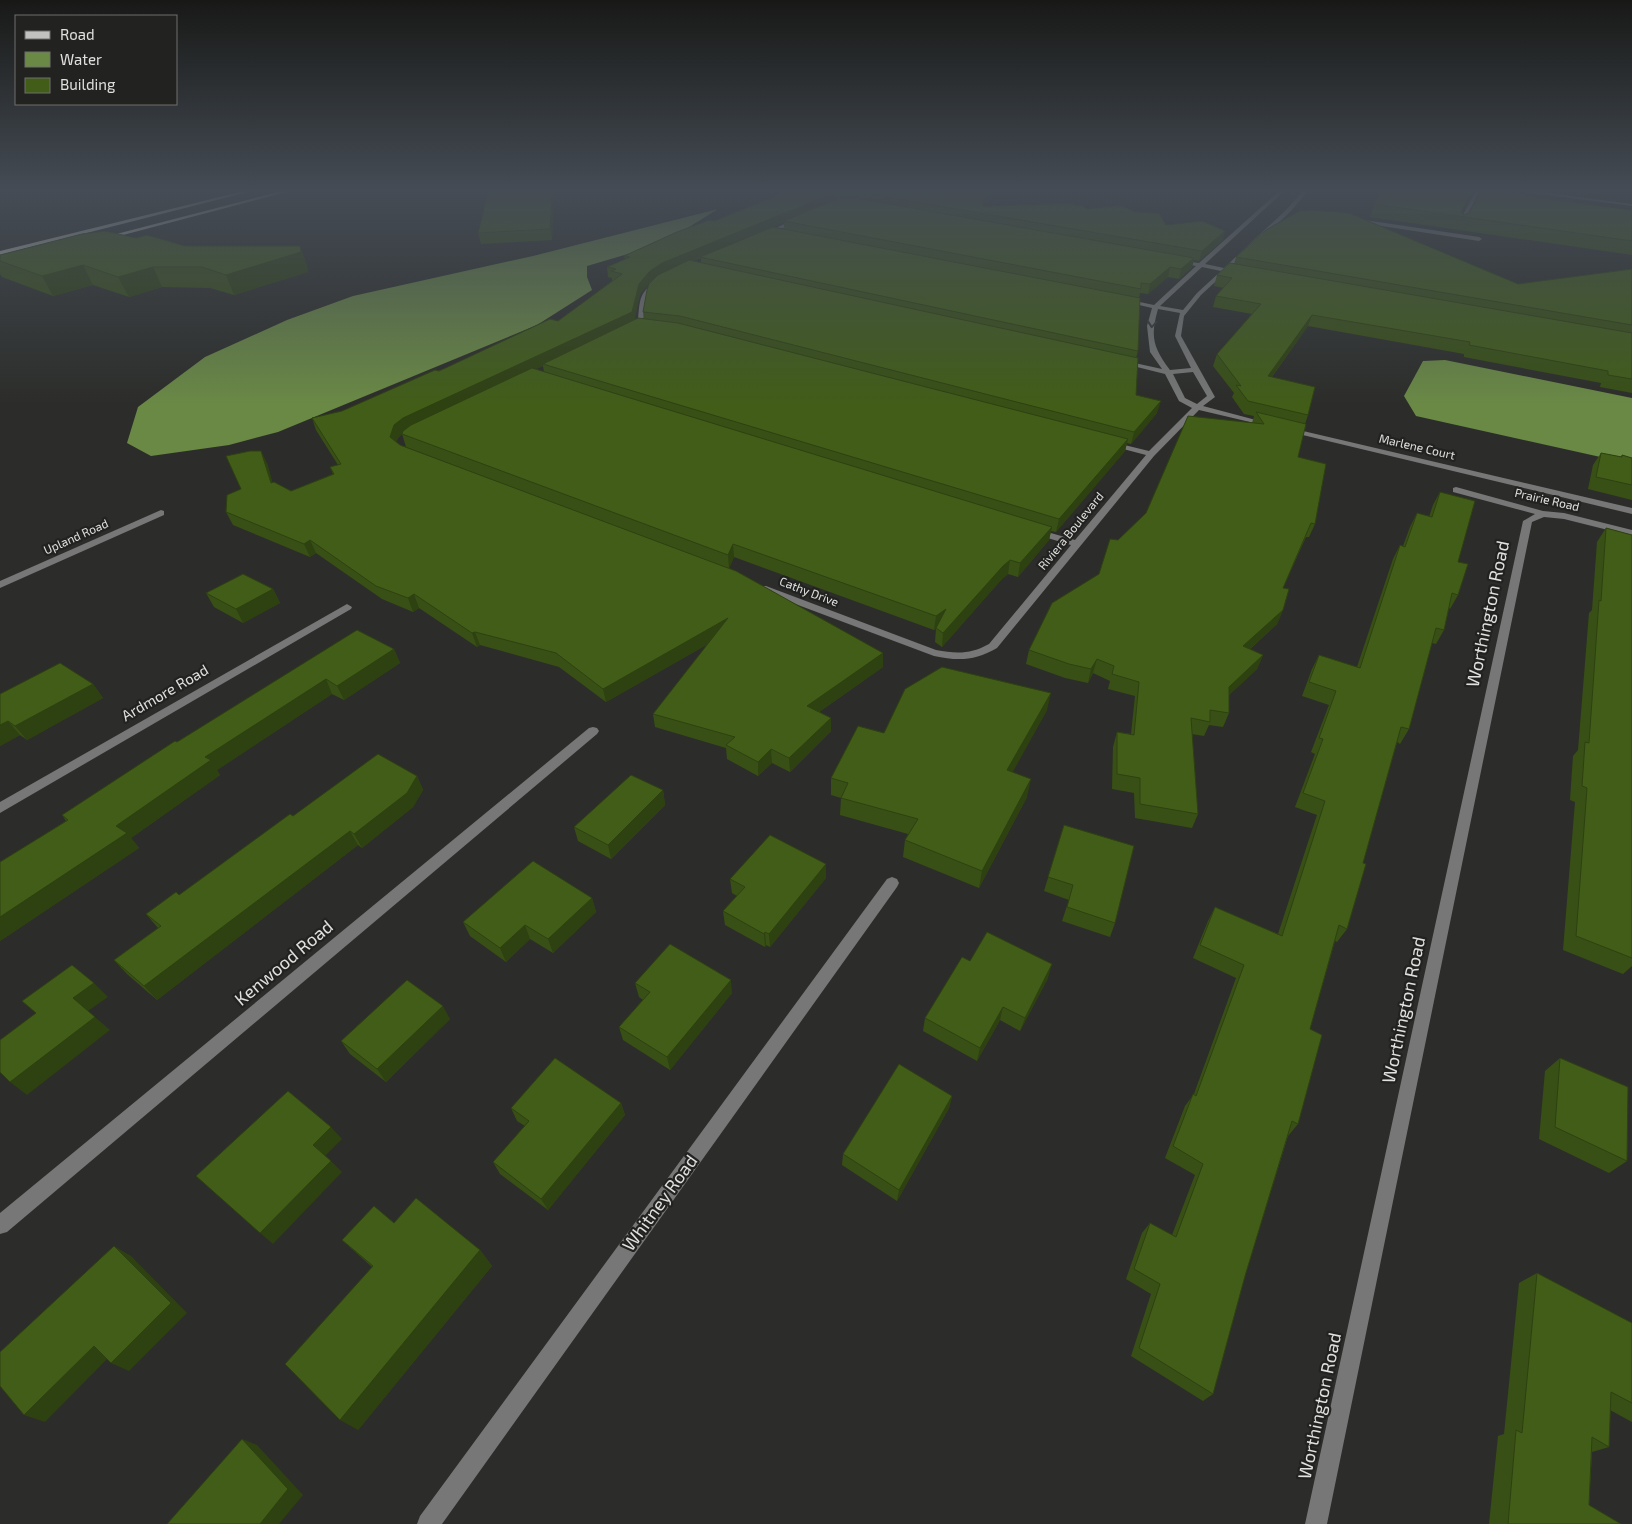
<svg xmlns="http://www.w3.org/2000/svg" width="1632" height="1524" viewBox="0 0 1632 1524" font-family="'Exo 2',sans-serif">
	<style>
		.water { fill: #6a8945 }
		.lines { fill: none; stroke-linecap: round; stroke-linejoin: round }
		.minor { fill: #767776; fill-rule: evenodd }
		.major { fill: #c1c2bf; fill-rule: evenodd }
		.wall { fill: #385015; fill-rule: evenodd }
		.shaded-wall { fill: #2e4111 }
		.building { fill: #415d18; stroke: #2e4111 }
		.oneway { stroke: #373836 }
		.labels { text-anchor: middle; stroke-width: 4.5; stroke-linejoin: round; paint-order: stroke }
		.far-street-label { font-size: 12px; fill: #e0e1df; stroke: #222321 }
		.street-label { font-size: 15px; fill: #e0e1df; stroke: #222321 }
		.near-street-label { font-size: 18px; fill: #e0e1df; stroke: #222321 }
	</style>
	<rect width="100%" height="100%" fill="#2c2d2a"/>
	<path class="water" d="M 718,209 L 681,232 L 638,251 L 587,266 L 587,277 L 592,290 L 537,325 L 278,432 L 229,445 L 151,456 L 127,443 L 138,407 L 205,357 L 287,320 L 353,296 L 533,256 Z
		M 1445,360 L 1632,398 L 1632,464 L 1416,416 L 1404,396 L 1423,361 Z"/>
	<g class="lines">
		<path class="minor" d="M 1278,192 L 1283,192 L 1205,264 L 1224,268 L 1287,209 L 1302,192 L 1307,192 L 1291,211 L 1229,269 L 1240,271 L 1240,273 L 1226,272 L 1201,295 L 1184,316 L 1181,336 L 1215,397 L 1203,406 L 1271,424 L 1267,426 L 1199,410 L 1154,456 L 997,648 C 975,661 958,661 934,656 L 758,590 L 758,586 L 766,586 L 936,650 C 957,654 971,654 989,644 L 1071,545 L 1031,533 L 1031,529 L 1037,529 L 1075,540 L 1146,455 L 1108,445 L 1108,441 L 1149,451 L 1192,408 L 1179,401 L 1165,374 L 1117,362 L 1121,360 L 1162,369 L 1150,352 L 1147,326 L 1152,308 L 1122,301 L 1125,299 L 1154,305 L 1196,266 L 1175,262 L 1175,260 L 1199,263 ZM 1202,267 L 1221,271 L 1197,293 L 1183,310 L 1160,306 ZM 1158,309 L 1180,313 L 1175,336 L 1191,368 L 1170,370 C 1153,347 1150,337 1158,309 ZM 1193,372 L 1207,396 L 1197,404 L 1185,398 L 1173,374 Z
			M 1475,192 L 1479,192 L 1462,225 L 1457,226 Z
			M 1525,192 L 1539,192 L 1632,204 L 1632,206 Z
			M 800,217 L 802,220 L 765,236 L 760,235 Z
			M 1358,219 L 1479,237 L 1482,239 L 1479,241 L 1356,222 Z
			M 656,280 L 661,281 C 656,286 650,290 647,296 C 641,307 650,331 629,330 L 629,328 L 638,319 C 640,299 639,294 656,280 Z
			M 1286,427 L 1632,508 L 1632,514 L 1286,431 Z
			M 1456,487 L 1543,511 L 1564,513 L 1632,530 L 1632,536 L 1564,519 L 1544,517 L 1532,522 L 1327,1524 L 1305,1524 L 1523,521 L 1535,514 L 1453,492 L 1453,488 Z
			M 161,510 L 164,511 L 164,515 L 0,588 L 0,581 Z
			M 347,604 L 352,607 L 351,609 L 0,813 L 0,802 Z
			M 593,727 L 597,728 L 599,731 L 597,734 L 7,1232 L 0,1234 L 0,1213 L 589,728 Z
			M 892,877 L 897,879 L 899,883 L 897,887 L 442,1524 L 417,1524 L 420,1516 L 887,879 Z"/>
		<path class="major" d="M 240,192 L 248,192 L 0,255 L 0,251 Z
			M 278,192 L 286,192 L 104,240 L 101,238 Z"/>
	</g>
	<path class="wall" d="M 786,192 L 990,192 L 989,197 L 985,206 L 1074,205 L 1087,209 L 1166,225 L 1223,240 L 1199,261 L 1194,260 L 1192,267 L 1179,279 L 1168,277 L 1148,294 L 1140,293 L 1139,298 L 1138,351 L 1136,358 L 1136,395 L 1157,413 L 1131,444 L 1127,443 L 1125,451 L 1056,532 L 1051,531 L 1049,540 L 1018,577 L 1008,574 L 1001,580 L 942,647 L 935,642 L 936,629 L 934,630 L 734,557 L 729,568 L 883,667 L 819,712 L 831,731 L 790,772 L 772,763 L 758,776 L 727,759 L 726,748 L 655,727 L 653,714 L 708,644 L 606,702 L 559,667 L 480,645 L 477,647 L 419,608 L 413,612 L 382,599 L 316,553 L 310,557 L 233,525 L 226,512 L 241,489 L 267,463 L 272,482 L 291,491 L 333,474 L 330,467 L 338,465 L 316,430 L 312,418 L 342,411 L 558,321 L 612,281 L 612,278 L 608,277 L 607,267 L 625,259 L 624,256 ZM 784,222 L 784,229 L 773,227 ZM 701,258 L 701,263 L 693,261 ZM 653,280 L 643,312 L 644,319 L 634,320 L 640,294 L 650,282 ZM 543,366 L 544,372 L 535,369 ZM 402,434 L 406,447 L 535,496 L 400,445 L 396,442 L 398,438 Z
		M 554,195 L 552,240 L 481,244 L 478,233 Z
		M 1468,201 L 1462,213 L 1463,215 L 1632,210 L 1632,255 L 1370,217 L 1374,204 Z
		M 136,238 L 185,246 L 300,246 L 307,266 L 308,272 L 234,295 L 210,288 L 162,287 L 129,297 L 93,285 L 53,296 L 2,277 L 0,274 L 0,255 Z
		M 1236,257 L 1518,284 L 1632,269 L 1632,393 L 1600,387 L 1601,383 L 1464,357 L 1464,354 L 1308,326 L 1272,377 L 1308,415 L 1305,424 L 1298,457 L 1315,524 L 1309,537 L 1306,537 L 1283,588 L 1283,610 L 1277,624 L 1250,649 L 1263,655 L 1257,669 L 1229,695 L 1229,713 L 1223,727 L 1209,725 L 1204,736 L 1192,734 L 1198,814 L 1192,828 L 1135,818 L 1134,793 L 1112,789 L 1113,747 L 1117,732 L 1131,734 L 1135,696 L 1108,689 L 1110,681 L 1093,673 L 1088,683 L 1065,678 L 1026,664 L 1029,650 L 1099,574 L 1118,540 L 1252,423 L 1254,416 L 1244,414 L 1232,397 L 1234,393 L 1213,366 L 1217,354 L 1252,314 L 1213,307 L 1216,296 L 1224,288 L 1214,286 L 1217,275 L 1234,264 Z
		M 1601,453 L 1621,457 L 1622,455 L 1632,458 L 1632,500 L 1588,489 L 1593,465 Z
		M 1440,492 L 1458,562 L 1458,595 L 1450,609 L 1449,608 L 1444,630 L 1436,644 L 1432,643 L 1409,729 L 1400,744 L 1397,742 L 1363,863 L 1347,929 L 1337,942 L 1335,941 L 1310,1029 L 1298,1124 L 1288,1136 L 1245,1276 L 1213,1394 L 1203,1401 L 1131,1356 L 1151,1294 L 1126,1279 L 1142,1233 L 1150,1223 L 1172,1235 L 1195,1175 L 1165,1158 L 1185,1106 L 1194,1094 L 1236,978 L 1193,958 L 1208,921 L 1215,907 L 1278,934 L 1317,815 L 1295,807 L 1315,754 L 1311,752 L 1329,705 L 1302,696 L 1312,669 L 1319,655 L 1357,667 L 1393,559 L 1400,545 L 1403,546 L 1410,527 L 1417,513 L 1429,517 L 1433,505 Z
		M 1606,528 L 1632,535 L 1632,966 L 1623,974 L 1563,950 L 1575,802 L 1570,800 L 1573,756 L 1578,750 L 1589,613 L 1592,610 L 1597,542 Z
		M 273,589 L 280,603 L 243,623 L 214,607 L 206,593 Z
		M 394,649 L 400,663 L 344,700 L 332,694 L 217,770 L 220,775 L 131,838 L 139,848 L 0,941 L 0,862 L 66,821 L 62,815 L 177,742 Z
		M 93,684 L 103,698 L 27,740 L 20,735 L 0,746 L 0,694 Z
		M 1047,710 L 1012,772 L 1027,797 L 979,888 L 903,857 L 905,840 L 908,834 L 840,815 L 841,798 L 831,795 L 831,778 L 884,733 Z
		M 417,776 L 423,790 L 413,807 L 362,848 L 358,845 L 157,1000 L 127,974 L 114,960 L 158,928 L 146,914 L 179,895 L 293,816 Z
		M 663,790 L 665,805 L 611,859 L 578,841 L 574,827 Z
		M 1064,825 L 1115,923 L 1110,937 L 1062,921 L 1069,900 L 1044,891 Z
		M 826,878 L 770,947 L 766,945 L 765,947 L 725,925 L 723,911 L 737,896 L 732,893 L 730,879 Z
		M 592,898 L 596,912 L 553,953 L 530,939 L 506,962 L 470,936 L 463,922 Z
		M 970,961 L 1048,978 L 1020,1031 L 1000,1020 L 977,1061 L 923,1031 L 925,1018 Z
		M 635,983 L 732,993 L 670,1070 L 623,1040 L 619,1027 L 643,1000 L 639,997 Z
		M 450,1019 L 386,1082 L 350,1054 L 341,1041 Z
		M 1560,1058 L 1627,1161 L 1609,1173 L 1539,1139 L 1545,1071 Z
		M 952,1096 L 949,1108 L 897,1201 L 842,1165 L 843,1154 Z
		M 621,1103 L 625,1115 L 548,1210 L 500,1174 L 493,1162 L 525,1126 L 517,1121 L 511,1108 Z
		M 394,1223 L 480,1250 L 492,1266 L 358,1430 L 372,1267 L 342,1240 Z
		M 1537,1273 L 1632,1323 L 1632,1422 L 1610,1410 L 1609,1447 L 1592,1452 L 1589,1505 L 1621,1524 L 1489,1524 L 1498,1436 L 1504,1434 L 1519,1283 Z"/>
	<path class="shaded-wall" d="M 552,192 L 554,192 L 554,195 L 552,240 L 550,229 Z
		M 988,192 L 990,192 L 989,197 L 981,215 L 982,206 Z
		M 1472,192 L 1468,201 L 1460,216 L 1459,216 Z
		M 834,193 L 834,201 L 784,221 L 784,222 L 663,273 L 650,282 L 640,294 L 634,323 L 543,364 L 543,366 L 407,430 L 398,438 L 394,450 L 390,437 L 394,425 L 403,418 L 639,284 L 649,272 L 662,263 Z
		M 1225,231 L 1223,240 L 1199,261 L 1202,251 Z
		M 300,246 L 307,266 L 308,272 L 234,295 L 226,275 Z
		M 1194,258 L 1192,267 L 1179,279 L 1181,269 Z
		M 83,265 L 93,285 L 53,296 L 42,276 Z
		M 153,267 L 162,287 L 129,297 L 118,277 Z
		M 1170,267 L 1168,277 L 1148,294 L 1150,284 Z
		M 1312,315 L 1308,326 L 1264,388 L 1268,376 Z
		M 1161,401 L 1157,413 L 1131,444 L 1134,432 Z
		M 1128,439 L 1125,451 L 1056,532 L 1059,519 Z
		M 261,451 L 267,463 L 276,495 L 271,483 Z
		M 1052,527 L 1049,540 L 1018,577 L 1020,563 Z
		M 310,540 L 316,553 L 310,557 L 304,544 Z
		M 733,544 L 734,557 L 729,569 L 728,555 Z
		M 1010,560 L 1008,574 L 1001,580 L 942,647 L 943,633 L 1003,566 Z
		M 273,589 L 280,603 L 243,623 L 236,609 Z
		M 414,594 L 419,608 L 413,612 L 408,598 Z
		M 946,609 L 944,623 L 934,630 L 936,616 Z
		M 1283,610 L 1277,624 L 1237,660 L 1243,646 Z
		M 728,618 L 729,632 L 606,702 L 603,689 Z
		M 475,632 L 480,645 L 477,647 L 472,633 Z
		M 394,649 L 400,663 L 344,700 L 337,686 Z
		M 883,653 L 883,667 L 807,720 L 807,706 Z
		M 1263,655 L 1257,669 L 1223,701 L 1229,687 Z
		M 1097,659 L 1093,673 L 1088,683 L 1091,669 Z
		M 326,679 L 332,694 L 217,770 L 220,775 L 131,838 L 139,848 L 0,941 L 0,917 L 205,757 Z
		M 93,684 L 103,698 L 27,740 L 15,726 Z
		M 1051,693 L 1047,710 L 1004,788 L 1007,770 Z
		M 831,718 L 831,731 L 790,772 L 789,758 Z
		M 8,721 L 20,735 L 0,746 L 0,725 Z
		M 771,749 L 772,763 L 758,776 L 758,762 Z
		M 417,776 L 423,790 L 413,807 L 362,848 L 354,834 Z
		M 1031,779 L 1027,797 L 979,888 L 982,871 Z
		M 663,790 L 665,805 L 611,859 L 608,845 Z
		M 350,831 L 358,845 L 157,1000 L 144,986 Z
		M 826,864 L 826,878 L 770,947 L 769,934 Z
		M 592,898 L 596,912 L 553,953 L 548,939 Z
		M 525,925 L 530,939 L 506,962 L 500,948 Z
		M 765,932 L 766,945 L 765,947 L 764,934 Z
		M 1052,964 L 1048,978 L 1020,1031 L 1025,1018 Z
		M 731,980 L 732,993 L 670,1070 L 667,1057 Z
		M 94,983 L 108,997 L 88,1011 L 73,998 Z
		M 443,1006 L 450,1019 L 386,1082 L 377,1069 Z
		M 1003,1007 L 1000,1020 L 977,1061 L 980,1048 Z
		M 95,1017 L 110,1030 L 27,1095 L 10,1082 Z
		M 952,1096 L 949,1108 L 897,1201 L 899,1190 Z
		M 621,1103 L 625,1115 L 548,1210 L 541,1199 Z
		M 331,1127 L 342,1139 L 324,1157 L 313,1145 Z
		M 331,1161 L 342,1172 L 273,1244 L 260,1233 Z
		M 114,1246 L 131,1256 L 187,1313 L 129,1371 L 111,1363 Z
		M 480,1250 L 492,1266 L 358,1430 L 340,1420 Z
		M 94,1346 L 112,1354 L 45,1422 L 24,1415 Z
		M 242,1439 L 257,1445 L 303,1495 L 279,1524 L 260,1524 Z"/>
	<path class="building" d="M 488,192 L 552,192 L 550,229 L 478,233 Z
		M 786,192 L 988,192 L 982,206 L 1072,203 L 1074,205 L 1082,205 L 1087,209 L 1119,205 L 1136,212 L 1159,213 L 1166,225 L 1202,221 L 1225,231 L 1202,251 L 857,192 L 834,193 L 662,263 L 649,272 L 639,284 L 632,312 L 403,418 L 394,425 L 390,437 L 400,445 L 736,571 L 883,653 L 807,706 L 831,718 L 789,758 L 771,749 L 758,762 L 726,745 L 735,737 L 653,714 L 728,618 L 603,689 L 556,653 L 475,632 L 472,633 L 414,594 L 408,598 L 376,586 L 310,540 L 304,544 L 226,512 L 227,495 L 241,489 L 226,456 L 250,451 L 261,451 L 271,483 L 274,482 L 291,491 L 334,474 L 330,467 L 341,464 L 312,418 L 342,411 L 435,370 L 439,371 L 550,319 L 558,321 L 622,274 L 611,271 L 616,269 L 607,267 L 630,257 L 624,256 L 677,232 L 709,220 L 714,221 Z
		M 1380,192 L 1472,192 L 1461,212 L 1463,215 L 1469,213 L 1480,192 L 1496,192 L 1632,210 L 1632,241 L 1374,204 Z
		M 839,198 L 856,198 L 1194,258 L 1181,269 L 1170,267 L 1150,284 L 1141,283 L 1141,289 L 784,221 Z
		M 1301,210 L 1307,211 L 1310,210 L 1349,213 L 1518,284 L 1632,269 L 1632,325 L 1236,257 L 1266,230 Z
		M 773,227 L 1140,298 L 1138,351 L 700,257 Z
		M 105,231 L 136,238 L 147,235 L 185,246 L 300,246 L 301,252 L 226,275 L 202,267 L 153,267 L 118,277 L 83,265 L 42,276 L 0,261 L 0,255 L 82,234 Z
		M 689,260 L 1138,358 L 1136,395 L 1161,401 L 1134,432 L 680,316 L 643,312 L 647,290 L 649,284 L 658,275 Z
		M 1230,263 L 1632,333 L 1632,379 L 1608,375 L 1608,371 L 1469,345 L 1470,342 L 1312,315 L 1268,376 L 1315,387 L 1308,415 L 1248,401 L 1236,385 L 1241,386 L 1217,354 L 1261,304 L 1216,296 L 1232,278 L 1217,275 Z
		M 638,318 L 678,323 L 1128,439 L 1059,519 L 543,364 Z
		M 532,368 L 1052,527 L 1020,563 L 1010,560 L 1003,566 L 943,633 L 936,628 L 946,609 L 936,616 L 733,544 L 728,555 L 402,434 L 403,431 L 411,425 Z
		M 1256,412 L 1306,424 L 1298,457 L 1326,464 L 1315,524 L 1311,523 L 1283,588 L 1289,589 L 1283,610 L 1243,646 L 1263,655 L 1229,687 L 1229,713 L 1210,710 L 1210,722 L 1191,718 L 1198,814 L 1140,804 L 1140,778 L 1117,774 L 1117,732 L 1134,735 L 1139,682 L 1112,674 L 1114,666 L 1097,659 L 1091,669 L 1069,664 L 1029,650 L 1052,603 L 1099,574 L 1110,539 L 1118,540 L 1146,513 L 1188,416 L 1264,424 Z
		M 1601,453 L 1622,457 L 1622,455 L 1632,458 L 1632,485 L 1596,477 Z
		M 1440,492 L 1475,501 L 1458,562 L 1468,564 L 1458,595 L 1452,593 L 1444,630 L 1436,628 L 1409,729 L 1401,727 L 1363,863 L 1366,864 L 1347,929 L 1339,925 L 1310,1029 L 1322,1035 L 1298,1124 L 1292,1121 L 1245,1276 L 1213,1394 L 1139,1348 L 1160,1284 L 1134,1269 L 1150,1223 L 1176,1237 L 1203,1164 L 1173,1146 L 1193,1094 L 1196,1096 L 1244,965 L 1200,945 L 1215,907 L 1282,936 L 1325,801 L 1303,793 L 1323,739 L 1319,738 L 1336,691 L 1309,682 L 1319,655 L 1360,668 L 1400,545 L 1405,547 L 1417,513 L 1432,517 Z
		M 1606,528 L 1632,535 L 1632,958 L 1576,936 L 1587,788 L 1582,786 L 1585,742 L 1589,743 L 1599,600 L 1601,601 Z
		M 243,574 L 273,589 L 236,609 L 206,593 Z
		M 357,630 L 394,649 L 337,686 L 326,679 L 205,757 L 211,760 L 116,826 L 127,833 L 0,917 L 0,862 L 68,820 L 62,815 L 175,741 L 177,742 Z
		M 60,663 L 93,684 L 15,726 L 8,721 L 0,725 L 0,694 Z
		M 942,667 L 1051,693 L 1007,770 L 1031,779 L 982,871 L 905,840 L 918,819 L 841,798 L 848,783 L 831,778 L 858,726 L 884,733 L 905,689 Z
		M 378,754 L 417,776 L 407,793 L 354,834 L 350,831 L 144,986 L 114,960 L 161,926 L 146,914 L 176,892 L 179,895 L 290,814 L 293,816 Z
		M 631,775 L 663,790 L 608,845 L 574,827 Z
		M 1064,825 L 1134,846 L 1115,923 L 1067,907 L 1073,885 L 1048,877 Z
		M 770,835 L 826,864 L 769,934 L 765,932 L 764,934 L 723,911 L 745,887 L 730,879 Z
		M 533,861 L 592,898 L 548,939 L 525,925 L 500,948 L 463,922 Z
		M 987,932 L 1052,964 L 1025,1018 L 1003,1007 L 980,1048 L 925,1018 L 962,957 L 970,961 Z
		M 670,944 L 731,980 L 667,1057 L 619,1027 L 650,992 L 635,983 Z
		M 72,965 L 94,983 L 73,998 L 95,1017 L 10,1082 L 0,1072 L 0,1040 L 36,1013 L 22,1001 Z
		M 407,980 L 443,1006 L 377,1069 L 341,1041 Z
		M 555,1058 L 621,1103 L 541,1199 L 493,1162 L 529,1121 L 511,1108 Z
		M 1560,1058 L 1628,1087 L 1627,1161 L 1555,1127 Z
		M 899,1064 L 952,1096 L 899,1190 L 843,1154 Z
		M 288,1091 L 331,1127 L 313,1145 L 331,1161 L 260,1233 L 196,1176 Z
		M 416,1198 L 480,1250 L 340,1420 L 285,1364 L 373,1266 L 342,1240 L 374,1206 L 394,1223 Z
		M 114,1246 L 171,1303 L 111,1363 L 94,1346 L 24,1415 L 0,1386 L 0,1352 Z
		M 1537,1273 L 1632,1323 L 1632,1403 L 1611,1392 L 1609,1447 L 1592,1437 L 1589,1505 L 1621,1524 L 1508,1524 L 1516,1430 L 1522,1433 Z
		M 242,1439 L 288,1489 L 260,1524 L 167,1524 Z"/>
	<defs><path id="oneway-chevron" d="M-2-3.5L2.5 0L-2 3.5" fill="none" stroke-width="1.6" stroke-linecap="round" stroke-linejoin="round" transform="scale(1.25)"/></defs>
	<use class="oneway" href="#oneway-chevron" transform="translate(1152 324) rotate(95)"/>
	<linearGradient id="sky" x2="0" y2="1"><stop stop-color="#181917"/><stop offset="0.47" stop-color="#454c55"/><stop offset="1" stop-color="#454c55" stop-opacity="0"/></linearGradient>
	<rect width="1632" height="405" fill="url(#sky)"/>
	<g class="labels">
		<g class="far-street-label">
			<text transform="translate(1417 447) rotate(13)" y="4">Marlene Court</text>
			<text transform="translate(1547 500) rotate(13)" y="4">Prairie Road</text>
			<text transform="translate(1071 531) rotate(-51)" y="4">Riviera Boulevard</text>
			<text transform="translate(76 537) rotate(-24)" y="4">Upland Road</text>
			<text transform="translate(809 592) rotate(21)" y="4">Cathy Drive</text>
		</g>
		<g class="street-label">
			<text transform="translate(165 693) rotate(-30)" y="5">Ardmore Road</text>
		</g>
		<g class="near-street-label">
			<text transform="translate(1488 614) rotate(-78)" y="6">Worthington Road</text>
			<text transform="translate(284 963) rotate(-40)" y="6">Kenwood Road</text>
			<text transform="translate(1404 1010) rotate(-78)" y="6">Worthington Road</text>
			<text transform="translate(660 1203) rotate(-54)" y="6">Whitney Road</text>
			<text transform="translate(1320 1406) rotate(-78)" y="6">Worthington Road</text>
		</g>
	</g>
	<rect x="15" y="15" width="162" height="90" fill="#222321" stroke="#6e6f6d"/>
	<rect x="25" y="31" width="25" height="8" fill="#c1c2bf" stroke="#6e6f6d"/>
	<text x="60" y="40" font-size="15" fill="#e0e1df">Road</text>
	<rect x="25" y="52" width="25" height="15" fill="#6a8945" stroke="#6e6f6d"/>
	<text x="60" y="65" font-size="15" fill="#e0e1df">Water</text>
	<rect x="25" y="78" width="25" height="15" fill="#415d18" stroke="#6e6f6d"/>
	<text x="60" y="90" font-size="15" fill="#e0e1df">Building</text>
</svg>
